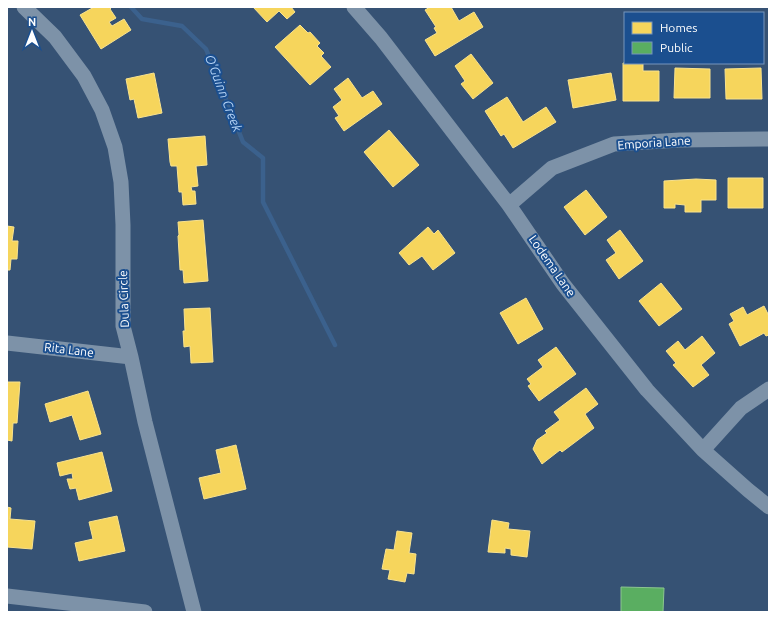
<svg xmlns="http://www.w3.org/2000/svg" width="776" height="619" viewBox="0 0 776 619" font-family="Ubuntu,sans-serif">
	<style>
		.homes { fill: #f6d55c; stroke: #f9e28d }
		.public { fill: #5aae61; stroke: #8cc690 }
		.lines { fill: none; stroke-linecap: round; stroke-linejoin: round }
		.stream { stroke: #3b618d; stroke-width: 4.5 }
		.minor { stroke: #7d92a8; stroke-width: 15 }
		.labels { text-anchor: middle; stroke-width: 4; stroke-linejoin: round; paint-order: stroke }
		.street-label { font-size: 12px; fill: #fff; stroke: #1b4f8f }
		.water-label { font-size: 13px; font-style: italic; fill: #b5d3f5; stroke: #1b4f8f }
	</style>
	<rect width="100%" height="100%" fill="#365274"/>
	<path class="homes" d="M 94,7 L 112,7 L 110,9 L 116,18 L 109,22 L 112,26 L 124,19 L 131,30 L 101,49 L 80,15 Z
		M 253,7 L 291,7 L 295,12 L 287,19 L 279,11 L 267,22 Z
		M 430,7 L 451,7 L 459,21 L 474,12 L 483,27 L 435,56 L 425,40 L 437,33 L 434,28 L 436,27 L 425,10 Z
		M 300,25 L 308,33 L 310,32 L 320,43 L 317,46 L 324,53 L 321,56 L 331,67 L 310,85 L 275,47 Z
		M 471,54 L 493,83 L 473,99 L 461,84 L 465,81 L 455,66 Z
		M 623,63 L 643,63 L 643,71 L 659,71 L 659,101 L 623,101 Z
		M 675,68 L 710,69 L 710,98 L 674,98 Z
		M 761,68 L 762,99 L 726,99 L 725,69 Z
		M 154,73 L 162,113 L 138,118 L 134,99 L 130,100 L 126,79 Z
		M 611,73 L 616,100 L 573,108 L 568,80 Z
		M 348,78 L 362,98 L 373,91 L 382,104 L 344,131 L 335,118 L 339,116 L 333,107 L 342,100 L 334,89 Z
		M 507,97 L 523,122 L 546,107 L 556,122 L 513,148 L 504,134 L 501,136 L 485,111 Z
		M 389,130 L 419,165 L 393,187 L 364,152 Z
		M 205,136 L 207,165 L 196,166 L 198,186 L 191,187 L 192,191 L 195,191 L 196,204 L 183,205 L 182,192 L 179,192 L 177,166 L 171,166 L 170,162 L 168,139 Z
		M 728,178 L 763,178 L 763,208 L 728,208 Z
		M 696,179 L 716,180 L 716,200 L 701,200 L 701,212 L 685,212 L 685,205 L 675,204 L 675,208 L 664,208 L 664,181 Z
		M 586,190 L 607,217 L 585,235 L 564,207 Z
		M 203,220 L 208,281 L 184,283 L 183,270 L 180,270 L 178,236 L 179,235 L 178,222 Z
		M 7,226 L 14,227 L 12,241 L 18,241 L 17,259 L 11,259 L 10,270 L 7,270 Z
		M 428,227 L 434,234 L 438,230 L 455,253 L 433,270 L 422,256 L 409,265 L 399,253 Z
		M 620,230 L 643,261 L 619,279 L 606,260 L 616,253 L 607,240 Z
		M 661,283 L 682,309 L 659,326 L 639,301 Z
		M 526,298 L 543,329 L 518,344 L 500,313 Z
		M 764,306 L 769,316 L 769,335 L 766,336 L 764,333 L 740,346 L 729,324 L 734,321 L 730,314 L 743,307 L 747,315 Z
		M 210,308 L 213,362 L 191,363 L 190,346 L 184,347 L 183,331 L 185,331 L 184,309 Z
		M 702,336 L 715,353 L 701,365 L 709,375 L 693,387 L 673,365 L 676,363 L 666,351 L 678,341 L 685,350 Z
		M 556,347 L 576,374 L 539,401 L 528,386 L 531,384 L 527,379 L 543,367 L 538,360 Z
		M 7,382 L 20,382 L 17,423 L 13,423 L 12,441 L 7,440 Z
		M 586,388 L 598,404 L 585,414 L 594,428 L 562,452 L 560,450 L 542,464 L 533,449 L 537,440 L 547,433 L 545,431 L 560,420 L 554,412 Z
		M 88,391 L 101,434 L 80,440 L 72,415 L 50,422 L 45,404 Z
		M 236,445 L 246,489 L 204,499 L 199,478 L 221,473 L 216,450 Z
		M 102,452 L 112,491 L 79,500 L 76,488 L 70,489 L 67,479 L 73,479 L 72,473 L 60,476 L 57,463 Z
		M 7,507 L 11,508 L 10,519 L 35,521 L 32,549 L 7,547 Z
		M 117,516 L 125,551 L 79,561 L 75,543 L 93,539 L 89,522 Z
		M 492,520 L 509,523 L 508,529 L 530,531 L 527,557 L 511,555 L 511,549 L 505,548 L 505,553 L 488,552 Z
		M 397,531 L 412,533 L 409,553 L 416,554 L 414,574 L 407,573 L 405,582 L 388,579 L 390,570 L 382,569 L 386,549 L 394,550 Z"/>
	<path class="public" d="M 621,587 L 664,588 L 663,612 L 621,612 Z"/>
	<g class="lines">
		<path class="stream" d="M 131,7 L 142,19 L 182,26 L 206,49 L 243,142 L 263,158 L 263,202 L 335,345"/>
		<path class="minor" d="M 24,7 L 55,37 L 84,76 L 102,110 L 115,147 L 121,182 L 123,225 L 123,326 L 131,357 L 145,422 L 194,612
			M 354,7 L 381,38 L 509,205 L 563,284 L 647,390 L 703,450 L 748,490 L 769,507
			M 509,205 L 552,168 L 614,144 L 680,140 L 769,139
			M 7,343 L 131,357
			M 703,450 L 741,408 L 769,389
			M 7,596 L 145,612"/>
	</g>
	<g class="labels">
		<g class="street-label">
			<text transform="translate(654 143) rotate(-4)" y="4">Emporia Lane</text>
			<text transform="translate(552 266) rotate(55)" y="4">Lodema Lane</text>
			<text transform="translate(124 299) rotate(-92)" y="4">Dula Circle</text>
			<text transform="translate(69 350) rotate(7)" y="4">Rita Lane</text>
		</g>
		<g class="water-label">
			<text transform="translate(224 93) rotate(69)" y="5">O'Guinn Creek</text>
		</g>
	</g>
	<rect width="776" height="619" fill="none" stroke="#ffffff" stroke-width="16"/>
	<rect x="624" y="12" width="140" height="52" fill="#1b4f8f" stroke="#7695bc"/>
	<rect x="632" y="22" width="20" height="12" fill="#f6d55c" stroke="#7695bc"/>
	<text x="660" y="32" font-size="12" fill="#ffffff">Homes</text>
	<rect x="632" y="42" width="20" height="12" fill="#5aae61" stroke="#7695bc"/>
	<text x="660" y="52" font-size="12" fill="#ffffff">Public</text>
	<g transform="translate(32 32)" stroke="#1b4f8f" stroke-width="3" paint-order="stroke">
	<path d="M0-3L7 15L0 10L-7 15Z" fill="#ffffff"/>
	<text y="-6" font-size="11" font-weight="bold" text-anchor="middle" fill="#ffffff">N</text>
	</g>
</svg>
